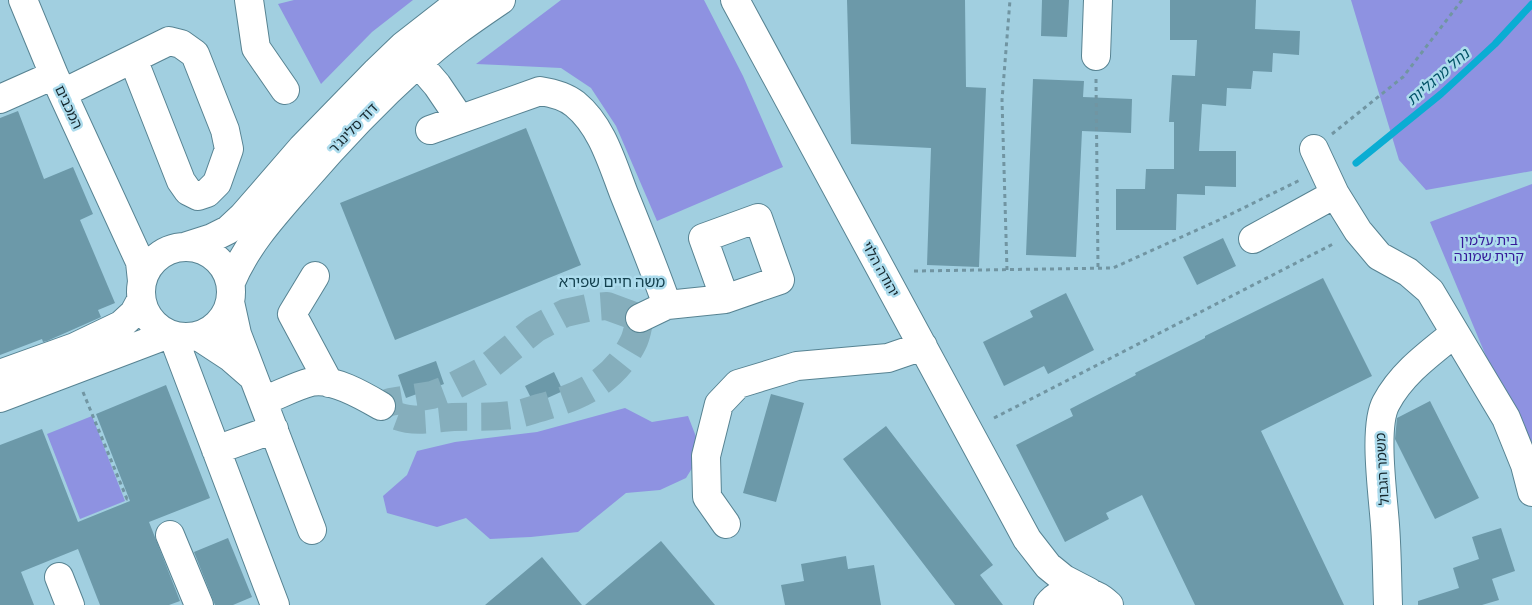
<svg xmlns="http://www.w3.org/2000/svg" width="1532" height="605" viewBox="0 0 1532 605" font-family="'PT Sans Narrow','Noto Sans Hebrew',sans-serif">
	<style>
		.green { fill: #8e92e1 }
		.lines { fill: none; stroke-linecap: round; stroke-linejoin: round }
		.stream { stroke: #0aadd3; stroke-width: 7 }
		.building { fill: #6c99a9 }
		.minor-tunnel { stroke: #85aebc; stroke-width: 28; stroke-dasharray: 28 14; stroke-linecap: butt }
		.minor-casing { stroke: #578392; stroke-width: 30 }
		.path { stroke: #7195a2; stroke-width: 3; stroke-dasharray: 4 4; stroke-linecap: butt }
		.minor { stroke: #fff; stroke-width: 28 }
		.labels { text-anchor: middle; stroke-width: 5; stroke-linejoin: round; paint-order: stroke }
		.street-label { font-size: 14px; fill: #16282e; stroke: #addced }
		.park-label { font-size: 14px; fill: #351999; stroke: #addced }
		.water-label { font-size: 15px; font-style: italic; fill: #005266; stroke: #addced }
		.neighbourhood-label { font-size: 15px; fill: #14414f; stroke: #addced }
	</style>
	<rect width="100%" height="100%" fill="#a1cfe0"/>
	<path class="green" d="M 294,0 L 413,0 L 372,32 L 321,84 L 278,4 Z
		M 561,0 L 704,0 L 743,76 L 783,167 L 657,221 L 616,126 L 591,88 L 561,68 L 476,64 Z
		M 1351,0 L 1532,0 L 1532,171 L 1426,190 L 1399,160 Z
		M 1532,184 L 1532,450 L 1526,452 L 1430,222 Z
		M 625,408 L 652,422 L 688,416 L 702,452 L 686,478 L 660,490 L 626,493 L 578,532 L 531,537 L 490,539 L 466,518 L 437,527 L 387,513 L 383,496 L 407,475 L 417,451 L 455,442 L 537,432 Z
		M 92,416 L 125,501 L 80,519 L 47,434 Z"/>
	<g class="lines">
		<path class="stream" d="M 1356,163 L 1441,94 L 1495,44 L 1532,4"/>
	</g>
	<path class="building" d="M 847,0 L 965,0 L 966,87 L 986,88 L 979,267 L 927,265 L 931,148 L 851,144 Z
		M 1042,0 L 1069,0 L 1067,37 L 1041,36 Z
		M 1170,0 L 1256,0 L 1255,29 L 1300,31 L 1299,55 L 1273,53 L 1272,72 L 1253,71 L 1251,89 L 1227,88 L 1226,106 L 1202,104 L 1199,151 L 1236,151 L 1236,187 L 1205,186 L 1205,195 L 1177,194 L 1176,230 L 1116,230 L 1116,189 L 1145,189 L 1146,169 L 1174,169 L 1174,122 L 1169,122 L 1172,75 L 1195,76 L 1197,40 L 1170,40 Z
		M 1033,79 L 1084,81 L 1083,97 L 1132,99 L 1131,133 L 1082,131 L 1076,257 L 1026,255 Z
		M 18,111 L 44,179 L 73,167 L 93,214 L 80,220 L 115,303 L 98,310 L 101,317 L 99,318 L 47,341 L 43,342 L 42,339 L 0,355 L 0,118 Z
		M 526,128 L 581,265 L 395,340 L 340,203 Z
		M 1223,238 L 1236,266 L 1197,285 L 1183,257 Z
		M 1323,278 L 1372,376 L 1261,431 L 1344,605 L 1195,605 L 1142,495 L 1106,513 L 1109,519 L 1065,542 L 1016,445 L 1073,416 L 1070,409 L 1136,375 L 1135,373 L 1205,338 L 1205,336 Z
		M 1066,293 L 1094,350 L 1048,374 L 1044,366 L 1004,386 L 983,342 L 1033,317 L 1030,311 Z
		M 436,361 L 444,384 L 406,398 L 398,375 Z
		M 554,372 L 563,391 L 534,404 L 525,386 Z
		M 166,385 L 210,498 L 149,522 L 180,601 L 169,605 L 100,605 L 78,549 L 21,572 L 34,605 L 0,605 L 0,445 L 42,429 L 78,522 L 130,501 L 96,414 Z
		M 771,394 L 804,403 L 776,502 L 743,493 Z
		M 1430,401 L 1479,498 L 1435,519 L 1395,439 L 1397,418 Z
		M 886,426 L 993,565 L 980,575 L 1003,605 L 955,605 L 843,459 Z
		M 1501,528 L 1515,571 L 1492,579 L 1499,600 L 1482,605 L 1418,605 L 1418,601 L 1459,588 L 1453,568 L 1479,559 L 1472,537 Z
		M 228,538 L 252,597 L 233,605 L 215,605 L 194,552 Z
		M 661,541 L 715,605 L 585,605 Z
		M 846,556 L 848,569 L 874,565 L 881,605 L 785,605 L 781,585 L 804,581 L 801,564 Z
		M 542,557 L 582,605 L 485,605 Z"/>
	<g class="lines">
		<path class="minor-tunnel" d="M 607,306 L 640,318 C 638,326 637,336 633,343 C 614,381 581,396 543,407 C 534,409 526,413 517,414 C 497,418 474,416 453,417 C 426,419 403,426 381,406 L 390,402 L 432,395 L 448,389 L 483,371 L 535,329 L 565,313 L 592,307 Z"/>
		<g class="minor-casing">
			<path id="minor" d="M 23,0 L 54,75 L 140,262 L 142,281
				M 249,0 L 256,48 L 285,90
				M 735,0 L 1027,539 L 1048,566 L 1064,579 L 1089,592
				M 1096,56 L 1098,0
				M 418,63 L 437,85 L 460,119
				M 63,93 L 169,41 L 181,44 L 195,54 L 225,130 L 229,149 L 217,183 L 207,193 L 198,196 L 188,191 L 181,181 L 133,59
				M 0,99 L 54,75
				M 430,130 L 540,91 C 553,93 565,96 575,104 C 602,126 612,163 624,194 C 639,231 654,268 667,305 L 640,318
				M 1314,149 L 1335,194 L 1358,231 L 1379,256 L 1408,272 L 1430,291 L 1506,418 L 1525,465 L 1532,492
				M 758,218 L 780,280 L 725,299 L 703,238 Z
				M 1253,239 L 1335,194
				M 187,246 L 212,238 L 228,230 L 243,216 L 302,148 L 377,71 L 403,46 L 462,0
				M141 292a45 45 0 1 1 90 0a45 45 0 1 1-90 0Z
				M 315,276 L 292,314 L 329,383
				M 231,282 C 247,244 274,215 301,184 C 337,142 376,101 417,64 C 442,40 473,19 501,0
				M 230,302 L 237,334 L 312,530
				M 667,305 L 725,299
				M 173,336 L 275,605
				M 198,336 L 230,357 L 253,377
				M 0,374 L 75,347 L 121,325 L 134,313 L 141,300
				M 0,398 L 169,334
				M 263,401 C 279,395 295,386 311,382 C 332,377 364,396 381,406
				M 216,450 L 274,429
				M 726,524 L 707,497 L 706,456 L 719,404 L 738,384 L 797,366 L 888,358 L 923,346
				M 170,535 L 199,605
				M 59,577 L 70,605
				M 1048,605 C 1064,585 1092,588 1109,605
				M 1388,605 C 1387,578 1387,551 1385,525 C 1383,495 1373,427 1386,403 C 1402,373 1429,354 1455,333"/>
		</g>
		<path class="path" d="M 1096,79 L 1098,267
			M 1332,134 L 1403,77 L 1462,0
			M 1007,270 L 1002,100 L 1010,0
			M 914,271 L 1113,268 L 1219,220 L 1300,180
			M 83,392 L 127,499 L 129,498
			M 994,418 L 1335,243"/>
		<use href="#minor" class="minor"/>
	</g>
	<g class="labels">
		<g class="street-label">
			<text transform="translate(69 107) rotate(65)" y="5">המכבים</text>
			<text transform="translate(353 128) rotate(-46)" y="5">דוד סלינג'ר</text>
			<text transform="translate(881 269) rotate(61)" y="5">יהודה הלוי</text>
			<text transform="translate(1382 469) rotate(-93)" y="5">משמר הגבול</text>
		</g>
		<g class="park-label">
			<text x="1489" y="245">בית עלמין<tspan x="1489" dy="16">קרית שמונה</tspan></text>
		</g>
		<g class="water-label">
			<text transform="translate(1438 77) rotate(-41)" y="5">נחל מרגליות</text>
		</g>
		<g class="neighbourhood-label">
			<text x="612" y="287">משה חיים שפירא</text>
		</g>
	</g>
</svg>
